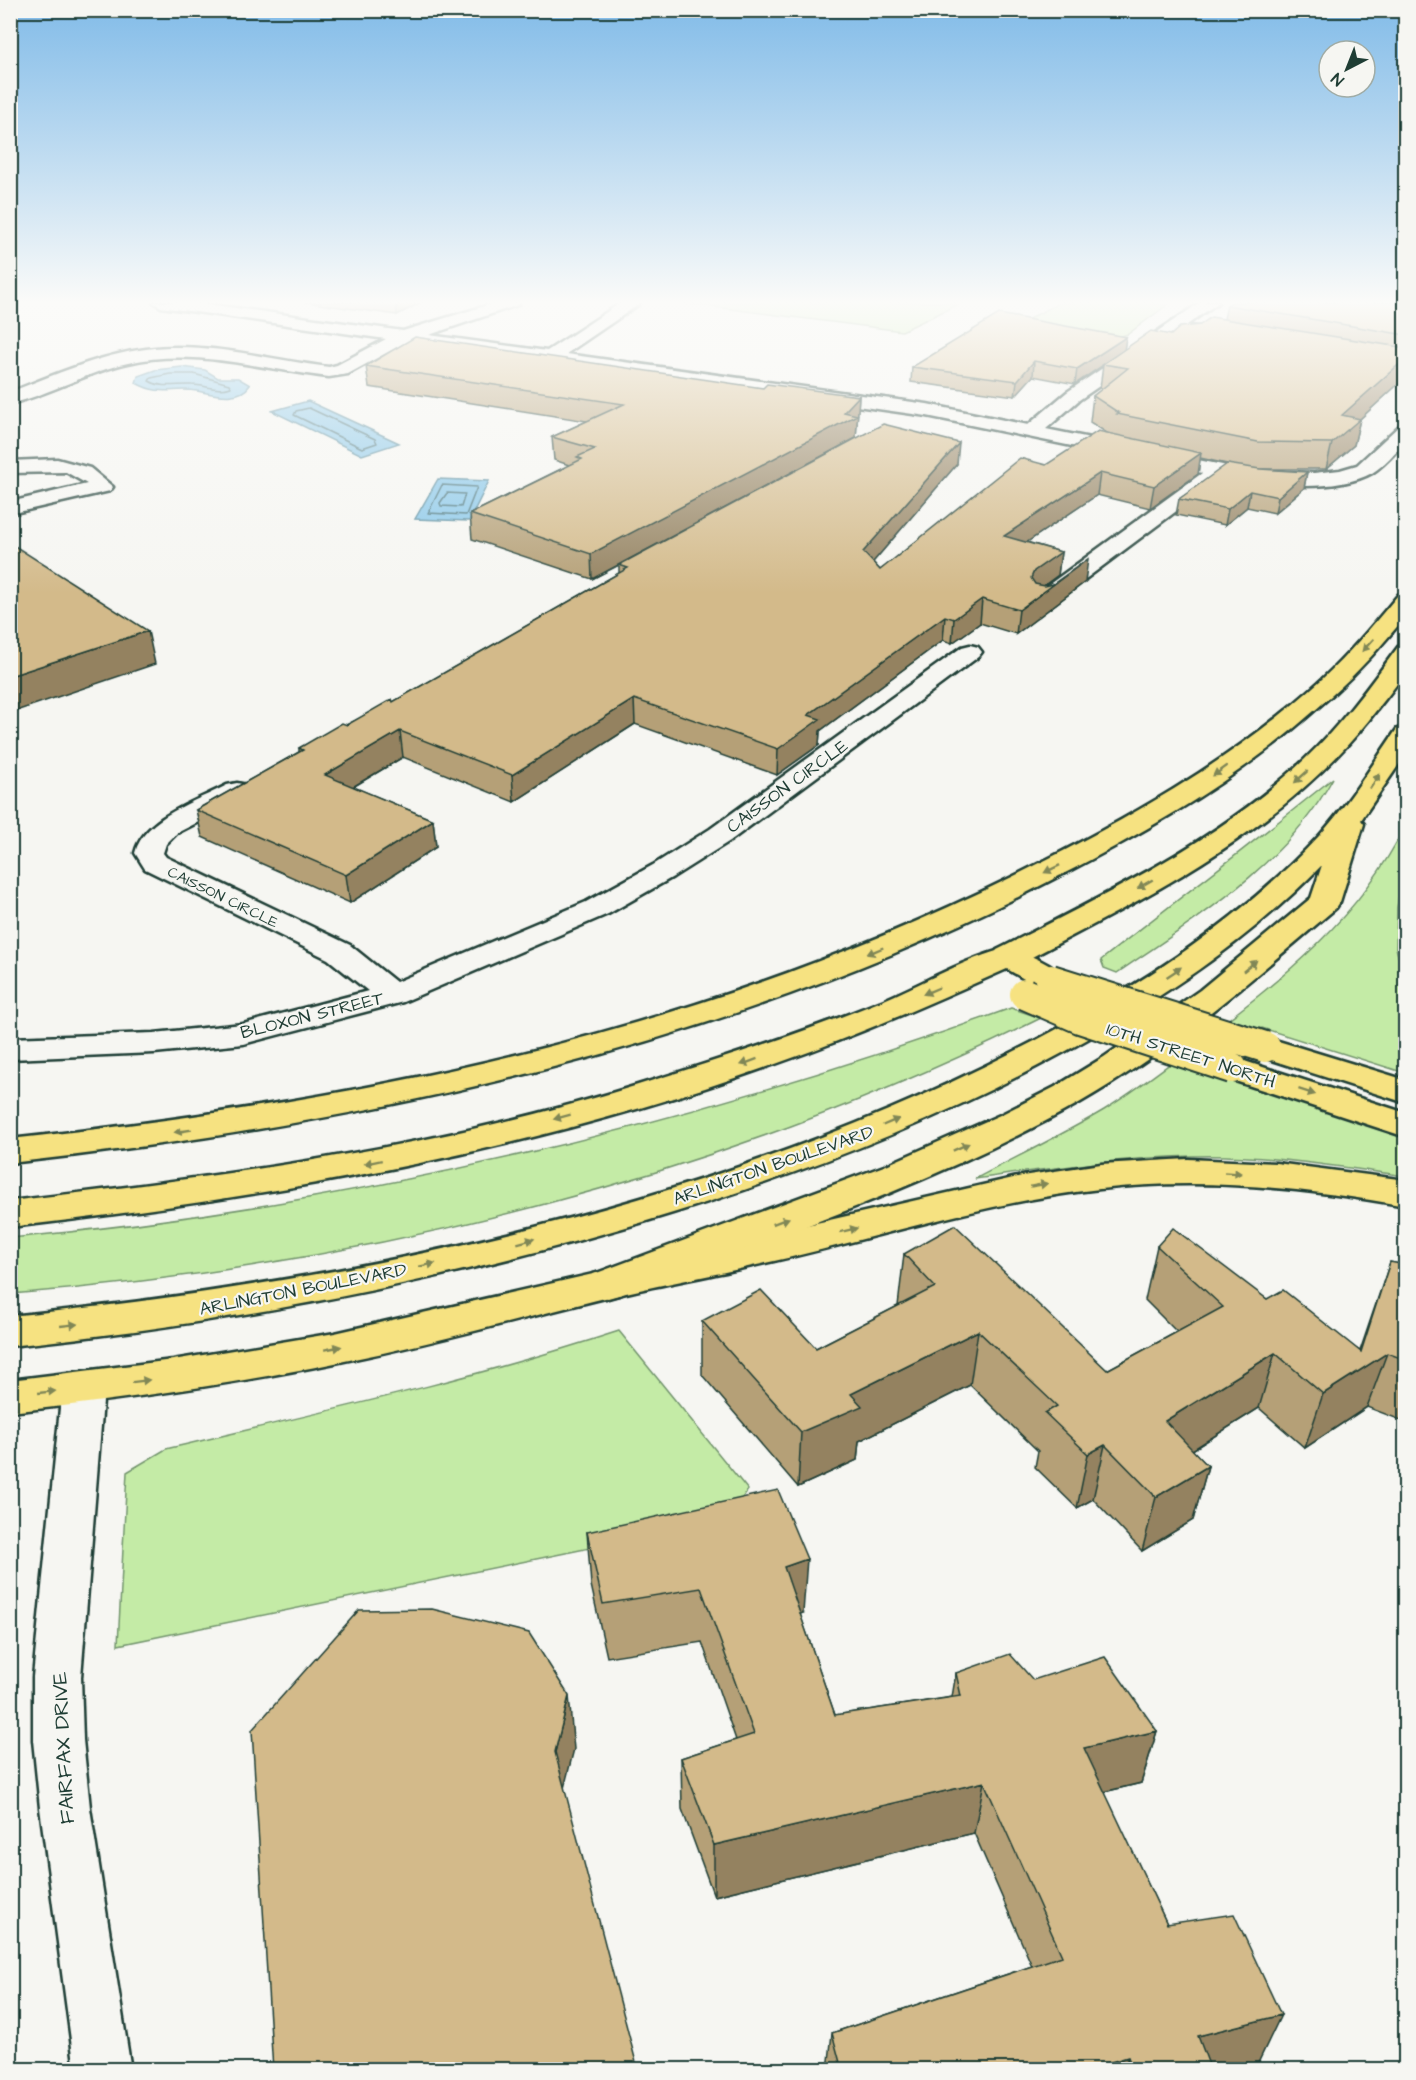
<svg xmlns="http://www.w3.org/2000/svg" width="1416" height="2080" viewBox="0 0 1416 2080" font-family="'Architects Daughter',sans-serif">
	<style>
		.green { fill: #c4eba6; stroke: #72946d; stroke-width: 1.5 }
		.water { fill: #87c6e8; stroke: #5d8fa0; stroke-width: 1.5 }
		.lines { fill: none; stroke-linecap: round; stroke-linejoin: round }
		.shore { stroke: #49747c; stroke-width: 1.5 }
		.minor-casing { stroke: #1f3d34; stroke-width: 5 }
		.major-casing { stroke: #1f3d34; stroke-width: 5 }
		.highway-casing { stroke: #1f3d34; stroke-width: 5 }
		.minor { fill: #f6f6f2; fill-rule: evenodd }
		.major { fill: #f6e281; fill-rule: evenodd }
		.highway { fill: #f6e281; fill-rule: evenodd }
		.major-bridge-casing { stroke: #1f3d34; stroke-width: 34; stroke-linecap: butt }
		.major-bridge { stroke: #f6e281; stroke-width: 30 }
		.wall { fill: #b5a077; stroke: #1f3d34; stroke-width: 1.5 }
		.shaded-wall { fill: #948261; stroke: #1f3d34; stroke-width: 1.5 }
		.building { fill: #d3ba8a; stroke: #1f3d34; stroke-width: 1.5 }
		.oneway { fill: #808757 }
		.labels { text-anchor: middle; stroke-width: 4.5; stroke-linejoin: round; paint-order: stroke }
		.far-street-label { font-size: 15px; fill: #1f3d34; stroke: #f6f6f2 }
		.street-label { font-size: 18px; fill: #1f3d34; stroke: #f6f6f2 }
		.near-street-label { font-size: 21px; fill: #1f3d34; stroke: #f6f6f2 }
	</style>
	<rect width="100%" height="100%" fill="#f6f6f2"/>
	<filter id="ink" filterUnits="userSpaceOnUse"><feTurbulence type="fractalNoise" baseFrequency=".0167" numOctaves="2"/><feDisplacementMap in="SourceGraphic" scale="12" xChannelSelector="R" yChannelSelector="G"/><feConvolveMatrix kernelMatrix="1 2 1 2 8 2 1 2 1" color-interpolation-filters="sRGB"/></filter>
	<g filter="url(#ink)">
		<path class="green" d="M 676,302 L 963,302 L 902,331 Z
			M 1061,302 L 1147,302 L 1167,305 L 1128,334 L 1097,343 L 1013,327 Z
			M 1333,778 C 1287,864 1196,919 1117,973 L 1104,968 L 1101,960 C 1178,899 1257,840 1333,778 Z
			M 1405,826 L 1405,870 L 1401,882 L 1397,908 L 1396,948 L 1405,981 L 1405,1073 L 1262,1028 L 1204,1071 L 1405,1138 L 1405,1176 C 1335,1166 1264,1154 1192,1156 C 1119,1158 1048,1169 975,1179 C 1018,1156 1062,1135 1104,1110 C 1138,1089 1171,1063 1204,1038 C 1283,978 1360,918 1405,826 Z
			M 1011,1008 L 1041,1018 C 719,1178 369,1266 11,1294 L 11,1238 C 352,1206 690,1125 1011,1008 Z
			M 619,1331 L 748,1490 L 726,1520 L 118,1645 L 127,1472 L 166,1449 C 318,1413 470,1380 619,1331 Z"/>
		<path class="water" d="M 182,367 L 205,370 L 218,378 L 238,378 L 250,385 C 239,402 213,394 197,391 C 173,387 161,397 136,383 L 138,376 L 155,370 Z
			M 308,401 L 399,443 L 362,455 L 272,411 Z
			M 438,479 L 489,481 L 469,521 L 415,519 Z"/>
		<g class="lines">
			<path class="shore" d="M 170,374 L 194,374 L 229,384 L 231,387 C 217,392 206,385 192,385 C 177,384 163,389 149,381 L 151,378 Z
				M 309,408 L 375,439 L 377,443 L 362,448 L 294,415 L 296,411 Z
				M 442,485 L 477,487 L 466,515 L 428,513 Z
				M 447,493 L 465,494 L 461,507 L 441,506 L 440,503 Z"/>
			<g class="minor-casing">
				<path id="minor" d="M 153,302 L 192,302 L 403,331 L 498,302 L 520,302 L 518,305 L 429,335 L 547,351 L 622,302 L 640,302 L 638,305 L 566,354 L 927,404 L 1028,425 L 1067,392 L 1201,302 L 1219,302 L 1187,325 L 1229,333 L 1231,337 L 1229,341 L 1223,342 L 1176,333 L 1079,400 L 1046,429 L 1252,471 L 1314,473 L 1340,470 L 1357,465 L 1399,426 L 1406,424 L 1406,441 C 1395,452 1385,465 1372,473 C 1335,494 1262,485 1222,477 L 1060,598 L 1052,600 L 1044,598 L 1041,593 L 1044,588 L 1202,473 L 927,416 L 406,342 L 348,374 L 329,377 C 263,370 195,347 128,363 C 87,372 51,394 10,404 L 10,392 C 54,375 99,355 146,349 C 207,341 269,360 329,367 L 337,365 L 386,339 L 161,307 Z
					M 57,459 L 90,468 L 113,487 L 110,491 L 10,514 L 10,502 L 87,484 L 66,472 L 10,473 L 10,461 Z
					M 970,645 L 978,647 L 982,652 L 978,657 L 730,841 L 673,877 L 608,914 L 403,1002 L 243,1044 L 154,1053 L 10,1059 L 10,1038 L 154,1033 L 243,1024 L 368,991 L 328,959 L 145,869 L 135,853 C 144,817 197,801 227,785 L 237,783 L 247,785 L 251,791 L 247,797 L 177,833 L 166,844 L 163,853 L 166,857 L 350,945 L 396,982 L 586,902 L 653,865 L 710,829 L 962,647 Z
					M 83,1372 L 98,1377 L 104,1388 L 81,1677 L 83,1740 L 90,1808 L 131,2070 L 75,2070 L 40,1808 L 33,1740 L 33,1677 L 62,1388 L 68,1377 Z"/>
			</g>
			<g class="major-casing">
				<path id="major" d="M 1008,948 C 1024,952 1057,966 1067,980 L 1062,987 C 1041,992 1025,979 1007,969 C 933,1002 858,1035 781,1062 C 533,1152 272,1197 10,1227 L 10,1201 C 220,1177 436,1148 638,1085 C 719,1060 800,1034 879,1002 C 921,985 965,958 1008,948 Z
					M 1265,1037 L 1406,1080 L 1406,1103 L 1253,1054 L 1248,1047 L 1253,1040 Z
					M 1232,1057 L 1406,1113 L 1406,1137 L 1220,1076 L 1215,1068 L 1220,1060 Z
					M 1188,1159 L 1276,1163 L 1406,1180 L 1406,1206 C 1305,1188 1202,1177 1100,1189 C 982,1202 868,1241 752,1266 C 710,1276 668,1283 626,1293 C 529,1316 433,1344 335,1363 C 228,1385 119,1400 10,1412 L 10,1380 L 173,1360 L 335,1333 L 1022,1176 L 1101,1164 Z"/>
			</g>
			<g class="highway-casing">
				<path id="highway" d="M 1406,593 C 1406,600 1407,611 1405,616 C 1402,622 1394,630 1390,635 C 1365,665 1337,692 1307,717 C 1225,789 1127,842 1030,891 C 711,1051 363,1124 10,1163 L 10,1139 C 364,1101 691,1035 1012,877 C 1121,823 1230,763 1321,680 C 1349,654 1373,625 1398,595 Z
					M 1406,645 C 1406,652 1407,661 1406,668 C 1404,678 1376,710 1369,720 C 1277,834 1146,897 1019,964 L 1008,966 L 997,964 L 992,957 L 997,950 C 1104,895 1216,843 1305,759 C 1340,726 1369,686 1398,647 Z
					M 1406,726 L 1406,754 L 1361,820 L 1364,824 L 1340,902 L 1336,908 C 1254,977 1172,1050 1079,1103 C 937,1183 773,1238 622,1294 L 608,1298 L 594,1294 L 589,1284 L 594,1274 L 884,1166 L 1000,1115 L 1055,1087 L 1104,1057 L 1200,990 L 1311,898 L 1322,865 C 1241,949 1141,1012 1038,1066 C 911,1133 777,1182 640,1223 C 434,1284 224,1324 10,1346 L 10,1316 C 352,1282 708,1208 1015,1051 C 1126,995 1234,927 1319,836 C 1349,803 1372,765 1397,729 Z"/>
			</g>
			<use href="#minor" class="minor"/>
			<use href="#major" class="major"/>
			<use href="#highway" class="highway"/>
			<g class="major-bridge-casing">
				<path id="major-bridge" d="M 1051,980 L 1265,1047
					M 1025,994 L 1080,1018 L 1232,1068"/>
			</g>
			<use href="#major-bridge" class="major-bridge"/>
		</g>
		<path class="wall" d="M 304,302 L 422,302 L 397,315 Z
			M 1406,302 L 1406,377 L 1360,419 L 1354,445 L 1326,469 L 1258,469 L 1307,472 L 1304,488 L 1275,513 L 1247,507 L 1225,525 L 1176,515 L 1179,499 L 1232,465 L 1200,458 L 1198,474 L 1150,508 L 1097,495 L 1027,542 L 1061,552 L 1058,575 L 1043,586 L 1085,582 L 1016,634 L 980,623 L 952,643 L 943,640 L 820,731 L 819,745 L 777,775 L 635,724 L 514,802 L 403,757 L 353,787 L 433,820 L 436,847 L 350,903 L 202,837 L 196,810 L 299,752 L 299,748 L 393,702 L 619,573 L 619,565 L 592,579 L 472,539 L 470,514 L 569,465 L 554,460 L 552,437 L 587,421 L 369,387 L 366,366 L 763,388 L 859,396 L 856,438 L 957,464 L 873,562 L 880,570 L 1046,465 L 1107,433 L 1090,422 L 1093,396 L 1102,389 L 1100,388 L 1103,365 L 1075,384 L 1033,376 L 1015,396 L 911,382 L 912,367 L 1126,337 L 1124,350 L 1200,325 L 1224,319 L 1227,305 Z
			M 1157,1246 L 1267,1299 L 1360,1351 L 1390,1262 L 1406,1265 L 1406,1422 L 1367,1407 L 1305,1448 L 1259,1408 L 1192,1450 L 1208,1466 L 1193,1520 L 1142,1551 L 1093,1499 L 1077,1508 L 1035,1467 L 1038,1451 L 970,1385 L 859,1441 L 857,1460 L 798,1487 L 702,1375 L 702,1321 L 816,1348 L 898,1306 L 904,1254 L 1107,1370 L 1177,1332 L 1145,1300 Z
			M 587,1532 L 803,1613 L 800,1614 L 835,1715 L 952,1697 L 956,1673 L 1033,1680 L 1157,1731 L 1141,1783 L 1104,1792 L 1167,1924 L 1258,2063 L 1232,2070 L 828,2070 L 832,2033 L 1032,1966 L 974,1833 L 714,1896 L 682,1809 L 681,1758 L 736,1740 L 702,1642 L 607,1657 L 591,1585 Z"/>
		<path class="shaded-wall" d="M 396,302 L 422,302 L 397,315 Z
			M 1126,337 L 1124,351 L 1103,364 L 1103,365 L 1075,384 L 1077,369 Z
			M 1406,358 L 1406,377 L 1360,419 L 1354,445 L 1326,469 L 1332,443 L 1342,415 Z
			M 1034,361 L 1033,376 L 1015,396 L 1017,381 Z
			M 859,396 L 856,438 L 592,579 L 591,554 L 844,412 Z
			M 959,443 L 957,464 L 861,576 L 863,552 Z
			M 1201,453 L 1198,474 L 1150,508 L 1154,486 Z
			M 1307,472 L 1304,488 L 1275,513 L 1278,497 Z
			M 1100,473 L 1097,495 L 1002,559 L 1004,536 Z
			M 1250,491 L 1247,507 L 1225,525 L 1228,509 Z
			M 1061,552 L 1058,575 L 1031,595 L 1031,578 L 1034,571 Z
			M 1088,559 L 1085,582 L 1016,634 L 1019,610 Z
			M 982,599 L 980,623 L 952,643 L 954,619 Z
			M 945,616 L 943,640 L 820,731 L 819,745 L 777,775 L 778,749 L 808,715 Z
			M 148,631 L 155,664 L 10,713 L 10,676 Z
			M 634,699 L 635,724 L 514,802 L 512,775 Z
			M 400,731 L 403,757 L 329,801 L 325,775 Z
			M 433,820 L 436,847 L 350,903 L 346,875 Z
			M 978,1331 L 970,1385 L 859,1441 L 857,1460 L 798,1487 L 801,1432 L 851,1394 Z
			M 1275,1353 L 1259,1408 L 1151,1476 L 1165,1421 Z
			M 1387,1353 L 1367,1407 L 1305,1448 L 1323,1394 Z
			M 1105,1445 L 1093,1499 L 1077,1508 L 1088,1454 Z
			M 1208,1466 L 1193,1520 L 1142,1551 L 1156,1497 Z
			M 807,1559 L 803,1613 L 782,1621 L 784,1567 Z
			M 569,1696 L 574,1749 L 560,1804 L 555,1752 Z
			M 1157,1731 L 1141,1783 L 1070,1800 L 1084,1748 Z
			M 984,1782 L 974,1833 L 714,1896 L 714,1845 Z
			M 1281,2015 L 1258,2063 L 1232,2070 L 1184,2070 L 1198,2036 Z
			M 1128,2057 L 1124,2070 L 1084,2070 Z"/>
		<path class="building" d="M 1232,302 L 1406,302 L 1406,335 L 1227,305 Z
			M 999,314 L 1126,337 L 1077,369 L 1034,361 L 1017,381 L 912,367 Z
			M 1211,317 L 1406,348 L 1406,358 L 1342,415 L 1360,419 L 1332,443 L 1258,442 L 1117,414 L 1119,413 L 1093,396 L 1128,368 L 1103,364 L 1151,331 L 1171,335 L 1180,327 L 1200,325 Z
			M 415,337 L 763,388 L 767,384 L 859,396 L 844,412 L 857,415 L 591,554 L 470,514 L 582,459 L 577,457 L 595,449 L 552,437 L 624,404 L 366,366 Z
			M 883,424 L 959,443 L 863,552 L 880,570 L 1020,458 L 1046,465 L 1098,431 L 1201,453 L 1154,486 L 1100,473 L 1004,536 L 1061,552 L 1034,571 L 1031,578 L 1035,584 L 1045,586 L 1053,584 L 1088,559 L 1019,610 L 982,599 L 954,619 L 945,616 L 808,715 L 820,719 L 778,749 L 634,699 L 512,775 L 400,731 L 325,775 L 433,820 L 346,875 L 196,810 L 303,750 L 299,748 L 342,723 L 347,725 L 392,699 L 393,702 L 628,568 L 619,565 Z
			M 1227,464 L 1260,469 L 1307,472 L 1278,497 L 1250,491 L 1228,509 L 1179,499 Z
			M 10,543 L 148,631 L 10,676 Z
			M 955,1225 L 1107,1370 L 1223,1307 L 1157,1246 L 1173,1228 L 1267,1299 L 1283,1290 L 1361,1352 L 1390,1262 L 1406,1265 L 1406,1360 L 1387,1353 L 1323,1394 L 1275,1353 L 1165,1421 L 1208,1466 L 1156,1497 L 1105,1445 L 1088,1454 L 1045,1413 L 1057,1406 L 978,1331 L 851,1394 L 862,1406 L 801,1432 L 702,1321 L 761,1290 L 816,1348 L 935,1287 L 904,1254 Z
			M 778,1490 L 807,1559 L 784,1567 L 835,1715 L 961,1696 L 956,1673 L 1010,1654 L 1033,1680 L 1105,1657 L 1157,1731 L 1084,1748 L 1167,1924 L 1234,1914 L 1281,2015 L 1198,2036 L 1211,2070 L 1133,2070 L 1128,2057 L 1084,2070 L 842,2070 L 832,2033 L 1062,1956 L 984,1782 L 714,1845 L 681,1758 L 754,1734 L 701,1588 L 603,1604 L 587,1532 Z
			M 432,1609 L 529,1633 L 569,1696 L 555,1752 L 638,2070 L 273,2070 L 252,1730 L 359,1610 Z"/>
		<defs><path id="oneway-solid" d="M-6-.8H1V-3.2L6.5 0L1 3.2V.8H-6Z" transform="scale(1.5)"/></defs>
		<g class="oneway">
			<use href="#oneway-solid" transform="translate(1368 645) rotate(133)"/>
			<use href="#oneway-solid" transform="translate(1220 771) rotate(145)"/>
			<use href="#oneway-solid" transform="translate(1301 777) rotate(138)"/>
			<use href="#oneway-solid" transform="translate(1375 781) rotate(-57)"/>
			<use href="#oneway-solid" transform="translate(1052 869) rotate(154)"/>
			<use href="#oneway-solid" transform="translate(1145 884) rotate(150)"/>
			<use href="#oneway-solid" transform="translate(875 951) rotate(157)"/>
			<use href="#oneway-solid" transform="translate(1250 966) rotate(-39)"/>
			<use href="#oneway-solid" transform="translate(1174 972) rotate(-34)"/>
			<use href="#oneway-solid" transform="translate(931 991) rotate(157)"/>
			<use href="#oneway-solid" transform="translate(749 1062) rotate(160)"/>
			<use href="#oneway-solid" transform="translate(1307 1092) rotate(18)"/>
			<use href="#oneway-solid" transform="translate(562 1117) rotate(165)"/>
			<use href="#oneway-solid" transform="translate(891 1122) rotate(-23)"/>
			<use href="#oneway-solid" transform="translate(183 1131) rotate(171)"/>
			<use href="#oneway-solid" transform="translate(961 1147) rotate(-24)"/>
			<use href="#oneway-solid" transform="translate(373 1162) rotate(168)"/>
			<use href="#oneway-solid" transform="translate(1233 1173) rotate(3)"/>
			<use href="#oneway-solid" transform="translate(1039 1185) rotate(-10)"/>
			<use href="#oneway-solid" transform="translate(781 1221) rotate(-21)"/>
			<use href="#oneway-solid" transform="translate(849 1230) rotate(-14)"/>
			<use href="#oneway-solid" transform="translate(526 1241) rotate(-15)"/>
			<use href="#oneway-solid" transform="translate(427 1265) rotate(-12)"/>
			<use href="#oneway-solid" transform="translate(69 1325) rotate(-6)"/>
			<use href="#oneway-solid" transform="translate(333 1348) rotate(-11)"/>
			<use href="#oneway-solid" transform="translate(141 1381) rotate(-7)"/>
			<use href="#oneway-solid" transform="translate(47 1392) rotate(-6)"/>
		</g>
	</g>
	<linearGradient id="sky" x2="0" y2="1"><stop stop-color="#81bbe8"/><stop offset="0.51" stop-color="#fbfbf9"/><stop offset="1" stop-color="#fbfbf9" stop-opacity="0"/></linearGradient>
	<rect width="1416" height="593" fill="url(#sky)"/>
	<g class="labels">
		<g class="far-street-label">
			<text transform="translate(223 897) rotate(26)" y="5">CAISSON CIRCLE</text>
		</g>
		<g class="street-label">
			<text transform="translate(787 786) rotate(-36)" y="6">CAISSON CIRCLE</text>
			<text transform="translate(312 1015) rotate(-14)" y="6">BLOXON STREET</text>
			<text transform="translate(1191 1055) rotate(18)" y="6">10TH STREET NORTH</text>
			<text transform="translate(773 1165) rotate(-19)" y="6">ARLINGTON BOULEVARD</text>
			<text transform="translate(303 1289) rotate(-11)" y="6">ARLINGTON BOULEVARD</text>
		</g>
		<g class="near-street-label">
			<text transform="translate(63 1748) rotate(-93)" y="7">FAIRFAX DRIVE</text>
		</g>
	</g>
	<rect width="1416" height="2080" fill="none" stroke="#f6f6f2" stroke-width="36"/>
	<rect x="18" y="18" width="1380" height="2044" fill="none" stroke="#1f3d34" stroke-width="2" filter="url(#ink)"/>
	<g transform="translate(1347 69) rotate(222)"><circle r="28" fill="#f6f6f2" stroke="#a0aca6" stroke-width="1.5"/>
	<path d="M0-4.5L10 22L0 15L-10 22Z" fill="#1f3d34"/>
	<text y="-9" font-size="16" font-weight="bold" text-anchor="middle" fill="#1f3d34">N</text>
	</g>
</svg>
